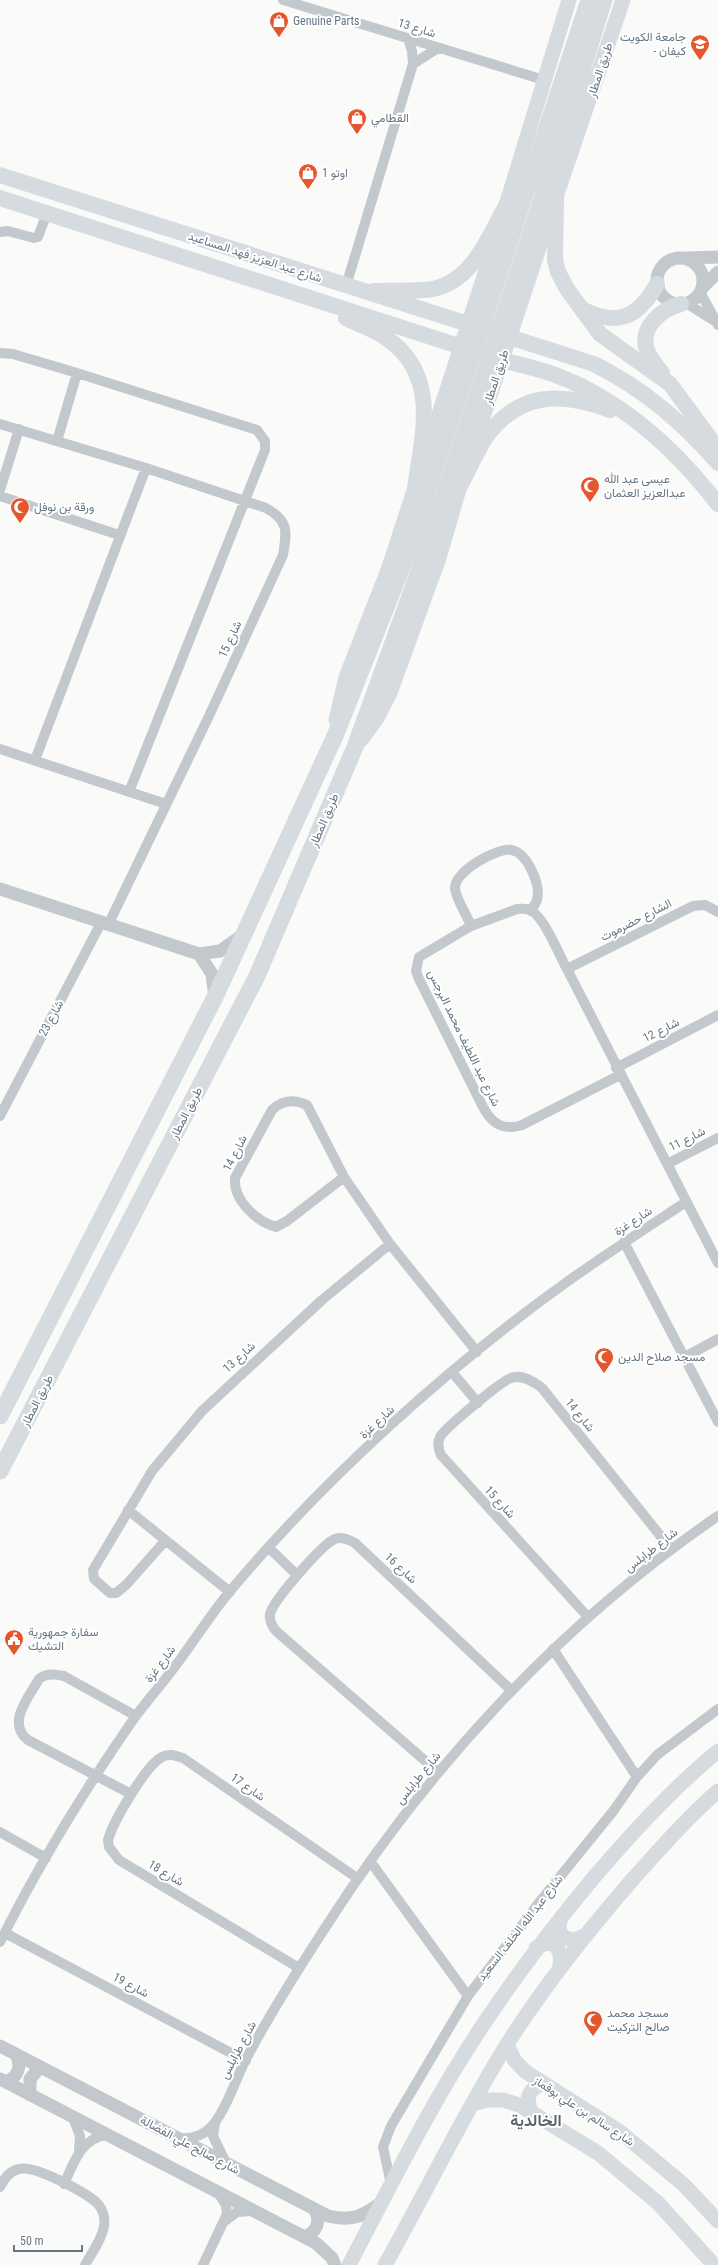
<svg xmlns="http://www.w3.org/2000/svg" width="718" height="2265" viewBox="0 0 718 2265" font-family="'Roboto Condensed',Vazirmatn,sans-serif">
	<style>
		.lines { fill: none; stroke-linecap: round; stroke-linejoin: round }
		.minor { stroke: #c3c8cc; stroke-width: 10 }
		.tertiary { stroke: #c3c8cc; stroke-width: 13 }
		.secondary { stroke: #d6dbdf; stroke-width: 15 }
		.primary { stroke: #d6dbdf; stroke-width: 16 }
		.trunk { stroke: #d6dbdf; stroke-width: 17 }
		.labels { text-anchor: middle; stroke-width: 4; stroke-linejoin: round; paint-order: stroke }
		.poi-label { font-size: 12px; fill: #657683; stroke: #fff; text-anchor: start }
		.street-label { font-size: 12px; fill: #657683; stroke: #fff }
		.district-label { font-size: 16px; font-weight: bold; fill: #57646e; stroke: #fff }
	</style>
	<rect width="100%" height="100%" fill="#fafaf8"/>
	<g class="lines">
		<path class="minor" d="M 283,0 L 544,80
			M 413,64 L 438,48
			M 0,232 L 8,231 L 34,238 L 38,237 L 47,213
			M 346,286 L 413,64 L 412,51 L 408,39
			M 700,292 L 718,325
			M 686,303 L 713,320
			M 0,353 L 13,354 L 77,373 L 257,430 L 265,441 L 265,450 L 129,792
			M 0,424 L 146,468 L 266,508 C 289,521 287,531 283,555 L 209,716 L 109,923
			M 57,441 L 77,373
			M 0,490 L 19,429
			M 0,496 L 119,535
			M 0,749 L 166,804
			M 35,760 L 146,468
			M 471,926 C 467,915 457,901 455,889 C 453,872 497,847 512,850 C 528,854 541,885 537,900 C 536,903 533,907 531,911
			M 567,969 L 693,906 L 705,905 L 718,912
			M 616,1068 L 718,1015
			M 620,1075 L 522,1125 C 503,1131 492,1124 483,1107 L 419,979 L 416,971 L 419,957 L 471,926 L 517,909 C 522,909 525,908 530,910 C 544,916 559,955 567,969 L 718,1263
			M 0,1116 L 102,921
			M 667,1164 L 718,1138
			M 344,1177 L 287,1221 L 276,1227 C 256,1221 233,1200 235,1178 L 272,1110 C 282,1100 294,1099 307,1105 L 344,1177 L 390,1244 L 477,1352
			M 624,1242 L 718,1422
			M 683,1358 L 718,1339
			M 452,1372 L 478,1403
			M 128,1510 L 230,1592
			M 165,1541 L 126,1585 L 116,1593 L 110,1593 L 94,1579 L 93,1570 L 152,1471 L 202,1411 L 322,1300 L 390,1244
			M 269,1548 L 297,1575
			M 588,1617 L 441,1455 C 438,1449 437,1444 440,1437 C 444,1429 501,1381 511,1378 C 522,1374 533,1381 542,1388 L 671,1549
			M 553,1649 L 637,1777
			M 438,1772 L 276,1631 C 272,1626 269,1620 270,1614 C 273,1601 322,1544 335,1539 C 342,1536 349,1540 355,1543 L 511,1690
			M 131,1794 L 28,1740 C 6,1723 29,1697 39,1679 C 46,1673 55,1674 64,1676 L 136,1716
			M 0,1832 L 46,1858
			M 370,1861 L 468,1996
			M 5,1933 L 246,2061
			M 0,1942 C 39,1864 85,1789 135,1717 C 147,1701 161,1685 173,1669 C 193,1643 210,1615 231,1590 C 326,1477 450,1365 571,1279 C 609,1252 648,1227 686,1202
			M 299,1968 L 119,1860 L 109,1847 L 108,1840 C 113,1822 146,1765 162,1757 C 169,1753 176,1756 183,1758 L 357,1878
			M 73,2118 L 80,2136 L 79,2151
			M 215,2123 L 213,2136 L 226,2163
			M 179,2138 C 191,2139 201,2137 210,2128 C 224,2115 236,2079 245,2061 C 269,2015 297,1971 325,1928 C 428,1767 560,1624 718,1516
			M 64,2184 C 74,2163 80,2139 106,2135
			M 391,2184 L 383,2147 L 391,2126 L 468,1996 L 538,1904 L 614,1810 L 637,1777 L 657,1755 L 718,1709
			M 0,2187 C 4,2179 9,2171 19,2169 C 35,2165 85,2192 97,2203 C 101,2207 103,2212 104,2217 C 107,2233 92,2252 85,2265
			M 225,2221 L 237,2212 L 251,2211
			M 203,2265 L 227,2214 L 226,2205 L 219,2194"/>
		<path class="tertiary" d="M657 281a23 23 0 1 1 46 0a23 23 0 1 1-46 0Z
			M 686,258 L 718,257
			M 702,288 L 718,272
			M 0,889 L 199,954 L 220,951 L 244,934
			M 199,954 L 212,974 L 215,997
			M 0,2046 L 328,2216 C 351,2222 364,2216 382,2202
			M 0,2079 L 316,2243 L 332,2258 L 335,2265
			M 6,2082 C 18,2077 22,2067 16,2054
			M 30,2095 L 30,2079 L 40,2067
			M 304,2237 C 317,2232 321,2222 315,2210"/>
		<path class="secondary" d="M 336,720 L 346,677 L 388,570 L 488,264 L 569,0
			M 361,740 L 377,718 L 390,693 L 439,558 L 460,486 L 556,197 L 623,0
			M 562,1916 C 553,1934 567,1945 584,1936
			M 536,1948 C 555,1936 564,1951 559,1969
			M 507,2045 L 515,2061 L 526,2072 L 619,2131 L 683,2184 L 718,2221
			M 472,2104 L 488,2100 L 503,2100 L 519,2105 L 598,2153 L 658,2203 L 714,2265
			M 531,2111 C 525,2098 529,2088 543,2084
			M 349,2265 C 392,2183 433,2099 485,2022 C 519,1971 556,1923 595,1876 C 633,1832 673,1788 718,1751
			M 385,2265 C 426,2192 462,2117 506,2046 C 543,1987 587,1932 632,1880 C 660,1849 687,1818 718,1791"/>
		<path class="primary" d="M 0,175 L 594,364 C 644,389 681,421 718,463
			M 556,197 L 555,260 L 558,272 L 567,289 L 600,334 L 670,384 L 718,449
			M 0,198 L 502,360 C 520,365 540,369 558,376 C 623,401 676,450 718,504
			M 374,291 C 393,290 414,292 433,289 C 473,281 489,236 507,204
			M 582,309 C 617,327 638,318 657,284
			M 346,318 C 358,324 373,329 385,337 C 440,374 423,432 415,488
			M 662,373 C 657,366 650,359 647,350 C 639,327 662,309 681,304
			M 460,486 C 469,470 476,452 486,437 C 519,391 563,392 610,410"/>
		<path class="trunk" d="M 0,1416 L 215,997 L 335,736 L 406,557 L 589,0
			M 0,1471 L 257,976 L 355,747 L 422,563 L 540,205 L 604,0"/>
	</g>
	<defs>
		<g id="shop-pin" transform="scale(1)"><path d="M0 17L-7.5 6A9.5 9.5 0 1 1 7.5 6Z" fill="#e4572e" stroke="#fff"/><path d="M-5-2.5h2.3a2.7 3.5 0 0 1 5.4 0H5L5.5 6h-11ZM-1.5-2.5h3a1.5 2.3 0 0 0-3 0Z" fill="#fff"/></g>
		<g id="university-pin" transform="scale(1)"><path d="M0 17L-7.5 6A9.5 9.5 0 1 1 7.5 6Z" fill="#e4572e" stroke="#fff"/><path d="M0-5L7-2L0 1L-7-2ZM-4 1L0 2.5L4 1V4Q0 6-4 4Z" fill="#fff"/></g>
		<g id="mosque-pin" transform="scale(1)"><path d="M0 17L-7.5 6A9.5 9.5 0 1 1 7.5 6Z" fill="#e4572e" stroke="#fff"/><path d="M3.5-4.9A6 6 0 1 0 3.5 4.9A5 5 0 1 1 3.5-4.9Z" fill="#fff"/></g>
		<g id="civic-pin" transform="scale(1)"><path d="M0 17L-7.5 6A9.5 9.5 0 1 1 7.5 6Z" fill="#e4572e" stroke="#fff"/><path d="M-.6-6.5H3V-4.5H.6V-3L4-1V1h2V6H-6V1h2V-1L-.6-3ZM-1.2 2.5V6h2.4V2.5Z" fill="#fff"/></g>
	</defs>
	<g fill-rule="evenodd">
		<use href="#shop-pin" x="279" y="21"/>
		<use href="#university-pin" x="700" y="44"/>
		<use href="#shop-pin" x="357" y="118"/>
		<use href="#shop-pin" x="308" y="173"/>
		<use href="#mosque-pin" x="590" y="486"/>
		<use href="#mosque-pin" x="20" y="507"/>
		<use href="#mosque-pin" x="604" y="1357"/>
		<use href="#civic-pin" x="14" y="1639"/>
		<use href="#mosque-pin" x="593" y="2020"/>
	</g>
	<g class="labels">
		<g class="poi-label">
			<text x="293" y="25">Genuine Parts</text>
			<text x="686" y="41" text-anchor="end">جامعة الكويت<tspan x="686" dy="14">- كيفان</tspan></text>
			<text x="371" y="122">القطامي</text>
			<text x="322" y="177">اوتو 1</text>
			<text x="604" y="483">عيسى عبد الله<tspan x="604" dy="14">عبدالعزيز العثمان</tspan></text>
			<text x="34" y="511">ورقة بن نوفل</text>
			<text x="618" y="1361">مسجد صلاح الدين</text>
			<text x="28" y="1636">سفارة جمهورية<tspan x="28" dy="14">التشيك</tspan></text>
			<text x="607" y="2017">مسجد محمد<tspan x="607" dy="14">صالح التركيت</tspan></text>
		</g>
		<g class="street-label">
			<text transform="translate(417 28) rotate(17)" y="4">شارع 13</text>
			<text transform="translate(600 70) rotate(-72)" y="4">طريق المطار</text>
			<text transform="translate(255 257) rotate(18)" y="4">شارع عبد العزيز فهد المساعيد</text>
			<text transform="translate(496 377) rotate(-72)" y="4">طريق المطار</text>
			<text transform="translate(230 639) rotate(-65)" y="4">شارع 15</text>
			<text transform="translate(324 820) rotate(-67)" y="4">طريق المطار</text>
			<text transform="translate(636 920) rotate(-27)" y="4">الشارع حضرموت</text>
			<text transform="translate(51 1018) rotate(-62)" y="4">شارع 23</text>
			<text transform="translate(661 1030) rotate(-27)" y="4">شارع 12</text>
			<text transform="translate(464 1038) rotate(64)" y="4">شارع عبد اللطيف محمد البرجس</text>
			<text transform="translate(186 1113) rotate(-63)" y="4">طريق المطار</text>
			<text transform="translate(687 1139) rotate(-27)" y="4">شارع 11</text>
			<text transform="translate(235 1153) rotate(-63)" y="4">شارع 14</text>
			<text transform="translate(633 1221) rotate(-33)" y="4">شارع غزة</text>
			<text transform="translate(239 1357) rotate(-42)" y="4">شارع 13</text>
			<text transform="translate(37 1401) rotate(-63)" y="4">طريق المطار</text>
			<text transform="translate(580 1415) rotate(51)" y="4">شارع 14</text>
			<text transform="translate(377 1422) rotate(-43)" y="4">شارع غزة</text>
			<text transform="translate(500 1502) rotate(47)" y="4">شارع 15</text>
			<text transform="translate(651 1550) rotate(-38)" y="4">شارع طرابلس</text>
			<text transform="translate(401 1568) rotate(43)" y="4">شارع 16</text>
			<text transform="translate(160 1664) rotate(-53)" y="4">شارع غزة</text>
			<text transform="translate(418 1778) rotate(-51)" y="4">شارع طرابلس</text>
			<text transform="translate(248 1787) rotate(35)" y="4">شارع 17</text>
			<text transform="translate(166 1873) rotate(31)" y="4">شارع 18</text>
			<text transform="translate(520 1928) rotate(-52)" y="4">شارع عبد الله الخلف السعيد</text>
			<text transform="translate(131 1985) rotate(28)" y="4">شارع 19</text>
			<text transform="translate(238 2050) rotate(-62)" y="4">شارع طرابلس</text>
			<text transform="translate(584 2111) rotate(33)" y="4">شارع سالم بن علي بوقماز</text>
			<text transform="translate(190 2145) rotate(28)" y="4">شارع صالح علي الفضالة</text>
		</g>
		<g class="district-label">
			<text x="536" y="2126">الخالدية</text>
		</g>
	</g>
	<path d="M14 2245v6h68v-6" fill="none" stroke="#657683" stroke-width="2"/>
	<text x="20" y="2245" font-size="12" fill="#657683" stroke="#ffffff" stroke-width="3" paint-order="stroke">50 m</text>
</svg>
